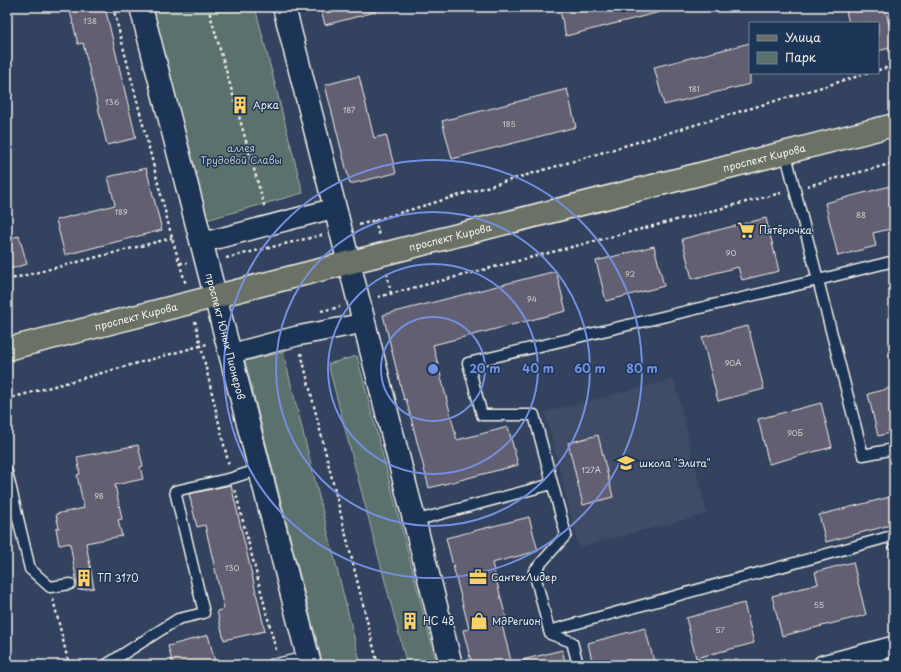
<svg xmlns="http://www.w3.org/2000/svg" width="901" height="672" viewBox="0 0 901 672" font-family="'Playpen Sans',sans-serif">
	<style>
		.built { fill: #414b65 }
		.green { fill: #5a716d; stroke: #a7b1aa }
		.building { fill: #645f72; stroke: #f4f1e8 }
		.lines { fill: none; stroke-linecap: round; stroke-linejoin: round }
		.lane-casing { stroke: #f4f1e8; stroke-width: 13 }
		.street-casing { stroke: #f4f1e8; stroke-width: 22 }
		.secondary-casing { stroke: #f4f1e8; stroke-width: 25 }
		.primary-casing { stroke: #f4f1e8; stroke-width: 25 }
		.path { stroke: #f4f1e8; stroke-width: 2.5; stroke-dasharray: 3 3; stroke-linecap: butt }
		.lane { stroke: #1d3557; stroke-width: 10 }
		.street { stroke: #1d3557; stroke-width: 19 }
		.secondary { stroke: #1d3557; stroke-width: 22 }
		.primary { stroke: #6b7165; stroke-width: 22 }
		.ring { fill: none; stroke: #738fde; stroke-width: 2 }
		.labels { text-anchor: middle; stroke-width: 3; stroke-linejoin: round; paint-order: stroke }
		.number-label { font-size: 8px; fill: #d0ccca }
		.poi-label { font-size: 10px; fill: #f4f1e8; stroke: #1d3557; text-anchor: start }
		.park-label { font-size: 10px; fill: #bec4bd; stroke: #1d3557 }
		.street-label { font-size: 10px; fill: #f4f1e8; stroke: #1d3557 }
		.centre { fill: #738fde; stroke: #1d3557; stroke-width: 2 }
		.ring-label { font-size: 12px; text-anchor: middle; font-weight: bold; fill: #738fde; stroke: #1d3557; stroke-width: 3; stroke-linejoin: round; paint-order: stroke }
	</style>
	<rect width="100%" height="100%" fill="#32425f"/>
	<filter id="ink" filterUnits="userSpaceOnUse"><feTurbulence type="fractalNoise" baseFrequency=".025" numOctaves="2"/><feDisplacementMap in="SourceGraphic" scale="8" xChannelSelector="R" yChannelSelector="G"/><feConvolveMatrix kernelMatrix="1 2 1 2 8 2 1 2 1" color-interpolation-filters="sRGB"/></filter>
	<g filter="url(#ink)">
		<path class="built" d="M 674,379 L 707,514 L 579,547 L 545,412 Z"/>
		<path class="green" d="M 153,7 L 255,7 L 303,193 L 206,220 Z
			M 283,352 L 361,665 L 323,665 L 245,361 Z
			M 357,356 L 437,665 L 407,665 L 328,364 Z"/>
		<path class="building" d="M 69,7 L 105,7 L 136,138 L 107,145 L 83,43 L 78,44 Z
			M 320,7 L 375,7 L 375,12 L 325,25 Z
			M 559,7 L 659,7 L 660,12 L 566,36 Z
			M 845,7 L 885,7 L 894,47 L 878,51 L 878,23 L 849,23 Z
			M 750,43 L 750,84 L 664,105 L 654,67 Z
			M 359,76 L 374,138 L 386,135 L 396,173 L 350,184 L 325,85 Z
			M 567,89 L 576,127 L 452,159 L 442,121 Z
			M 146,168 L 162,230 L 65,255 L 56,220 L 115,205 L 108,177 Z
			M 894,185 L 894,228 L 873,233 L 876,246 L 838,256 L 825,203 Z
			M 766,218 L 779,271 L 742,280 L 738,267 L 692,279 L 682,239 Z
			M 19,236 L 27,264 L 7,270 L 7,239 Z
			M 654,246 L 664,286 L 606,301 L 596,261 Z
			M 556,271 L 566,311 L 433,345 L 457,440 L 508,427 L 518,465 L 429,488 L 406,399 L 404,400 L 383,315 Z
			M 748,326 L 764,389 L 718,401 L 702,337 Z
			M 894,387 L 894,432 L 878,436 L 868,394 Z
			M 821,403 L 832,447 L 769,464 L 758,419 Z
			M 598,435 L 613,497 L 583,505 L 568,443 Z
			M 138,445 L 143,466 L 140,467 L 143,479 L 115,485 L 122,519 L 118,520 L 122,536 L 86,543 L 94,588 L 78,590 L 70,543 L 59,545 L 56,528 L 59,528 L 56,514 L 84,508 L 77,475 L 80,474 L 77,457 Z
			M 231,485 L 265,631 L 224,640 L 217,611 L 224,609 L 205,525 L 197,527 L 189,494 Z
			M 894,496 L 894,524 L 826,542 L 819,515 Z
			M 529,517 L 538,551 L 492,563 L 506,618 L 501,621 L 512,665 L 472,665 L 463,630 L 469,629 L 446,538 Z
			M 853,562 L 866,615 L 782,636 L 772,596 L 818,584 L 815,572 Z
			M 744,603 L 754,643 L 696,658 L 686,618 Z
			M 645,628 L 655,665 L 593,665 L 588,643 Z
			M 208,635 L 216,665 L 173,665 L 168,646 Z
			M 562,650 L 566,665 L 523,665 L 522,660 Z"/>
		<g class="lines">
			<g class="lane-casing">
				<path id="lane" d="M 785,151 L 818,280 L 894,261
					M 7,472 L 30,569 L 50,587 L 70,584
					M 414,521 L 552,484
					M 549,631 L 892,536 L 894,545
					M 106,665 L 178,619 L 204,613 L 175,491 L 232,478 L 260,469
					M 271,665 L 308,657
					M 578,665 L 572,642 L 550,634 L 534,571 L 566,535 L 534,415 L 482,415 L 468,363 L 818,280 L 863,455 L 894,449"/>
			</g>
			<g class="street-casing">
				<path id="street" d="M 201,243 L 335,208
					M 230,354 L 297,336 L 364,323
					M 823,665 L 894,646"/>
			</g>
			<g class="secondary-casing">
				<g id="secondary">
					<path id="s1" d="M 141,7 L 310,665"/>
					<path d="M 284,7 L 451,665"/>
				</g>
			</g>
			<g class="primary-casing">
				<g id="primary">
					<path id="s2" d="M 7,349 L 894,125"/>
				</g>
			</g>
			<path class="path" d="M 113,7 L 172,238 L 186,285
				M 208,7 L 265,208
				M 878,70 L 894,66
				M 807,186 L 894,163
				M 375,220 L 379,236
				M 359,225 L 869,73
				M 226,258 L 322,235
				M 180,263 L 187,263
				M 387,273 L 391,294
				M 7,280 L 172,238
				M 378,297 L 781,193
				M 321,311 L 340,307
				M 195,321 L 229,466
				M 301,353 L 378,665
				M 7,399 L 207,344
				M 235,490 L 276,650
				M 53,599 L 69,665"/>
			<use href="#lane" class="lane"/>
			<use href="#street" class="street"/>
			<use href="#secondary" class="secondary"/>
			<use href="#primary" class="primary"/>
		</g>
	</g>
	<g class="ring">
		<circle cx="433" cy="369" r="52"/>
		<circle cx="433" cy="369" r="105"/>
		<circle cx="433" cy="369" r="157"/>
		<circle cx="433" cy="369" r="209"/>
	</g>
	<defs>
		<g id="building-bare" transform="scale(1.38)"><path d="M-4-6H4V6H1V3H-1V6H-4ZM-2.5-4.3h1.7v1.8h-1.7ZM.8-4.3h1.7v1.8H.8ZM-2.5-1h1.7V.8h-1.7ZM.8-1h1.7V.8H.8Z" fill="#ffd166" stroke="#1d3557" stroke-width="2.5" paint-order="stroke"/></g>
		<g id="supermarket-bare" transform="scale(1.38)"><path d="M-6-5.5h2.5l.6 2H6L4.5 2H-2.5L-4.4-4H-6ZM-1.5 3.2a1.3 1.3 0 1 0 .1 0ZM3 3.2a1.3 1.3 0 1 0 .1 0Z" fill="#ffd166" stroke="#1d3557" stroke-width="2.5" paint-order="stroke"/></g>
		<g id="school-bare" transform="scale(1.38)"><path d="M0-5L7-2L0 1L-7-2ZM-4 1L0 2.5L4 1V4Q0 6-4 4Z" fill="#ffd166" stroke="#1d3557" stroke-width="2.5" paint-order="stroke"/></g>
		<g id="office-bare" transform="scale(1.38)"><path d="M-6-3h4V-5.5h4V-3h4V5H-6ZM-1-4.5V-3h2v-1.5ZM-6 0V1H6V0Z" fill="#ffd166" stroke="#1d3557" stroke-width="2.5" paint-order="stroke"/></g>
		<g id="shop-bare" transform="scale(1.38)"><path d="M-5-2.5h2.3a2.7 3.5 0 0 1 5.4 0H5L5.5 6h-11ZM-1.5-2.5h3a1.5 2.3 0 0 0-3 0Z" fill="#ffd166" stroke="#1d3557" stroke-width="2.5" paint-order="stroke"/></g>
	</defs>
	<g fill-rule="evenodd">
		<use href="#building-bare" x="240" y="105"/>
		<use href="#supermarket-bare" x="746" y="230"/>
		<use href="#school-bare" x="626" y="463"/>
		<use href="#office-bare" x="478" y="577"/>
		<use href="#building-bare" x="84" y="578"/>
		<use href="#building-bare" x="410" y="621"/>
		<use href="#shop-bare" x="479" y="621"/>
	</g>
	<g class="labels">
		<g class="number-label">
			<text x="90" y="24">138</text>
			<text x="694" y="92">181</text>
			<text x="112" y="105">136</text>
			<text x="349" y="113">187</text>
			<text x="509" y="127">185</text>
			<text x="121" y="215">189</text>
			<text x="861" y="218">88</text>
			<text x="731" y="256">90</text>
			<text x="630" y="277">92</text>
			<text x="532" y="302">94</text>
			<text x="733" y="366">90А</text>
			<text x="795" y="436">90Б</text>
			<text x="591" y="473">127А</text>
			<text x="99" y="499">98</text>
			<text x="232" y="571">130</text>
			<text x="819" y="608">55</text>
			<text x="720" y="633">57</text>
		</g>
		<g class="poi-label">
			<text x="253" y="109">Арка</text>
			<text x="759" y="234">Пятёрочка</text>
			<text x="639" y="467">школа "Элита"</text>
			<text x="491" y="581">СантехЛидер</text>
			<text x="97" y="582">ТП 3170</text>
			<text x="423" y="625">НС 48</text>
			<text x="492" y="625">МдРегион</text>
		</g>
		<g class="park-label">
			<text x="241" y="152">аллея<tspan x="241" dy="12">Трудовой Славы</tspan></text>
		</g>
		<g class="street-label">
			<text dy="4" stroke="none"><textPath href="#s2" startOffset="781">проспект Кирова</textPath></text>
			<text dy="4" stroke="none"><textPath href="#s2" startOffset="457">проспект Кирова</textPath></text>
			<text dy="4" stroke="none"><textPath href="#s2" startOffset="133">проспект Кирова</textPath></text>
			<text dy="4" stroke="none"><textPath href="#s1" startOffset="340">проспект Юных Пионеров</textPath></text>
		</g>
	</g>
	<circle cx="433" cy="369" r="6" class="centre"/>
	<g class="ring-label">
		<text x="485" y="373">20 m</text>
		<text x="538" y="373">40 m</text>
		<text x="590" y="373">60 m</text>
		<text x="642" y="373">80 m</text>
	</g>
	<rect width="901" height="672" fill="none" stroke="#1d3557" stroke-width="24"/>
	<rect x="12" y="12" width="877" height="648" fill="none" stroke="#f4f1e8" stroke-width="1.5" filter="url(#ink)"/>
	<rect x="749" y="22" width="130" height="52" fill="#1d3557" stroke="#738091"/>
	<rect x="757" y="35" width="20" height="6" fill="#6b7165" stroke="#738091"/>
	<text x="785" y="42" font-size="12" fill="#f4f1e8">Улица</text>
	<rect x="757" y="52" width="20" height="12" fill="#5a716d" stroke="#738091"/>
	<text x="785" y="62" font-size="12" fill="#f4f1e8">Парк</text>
</svg>
